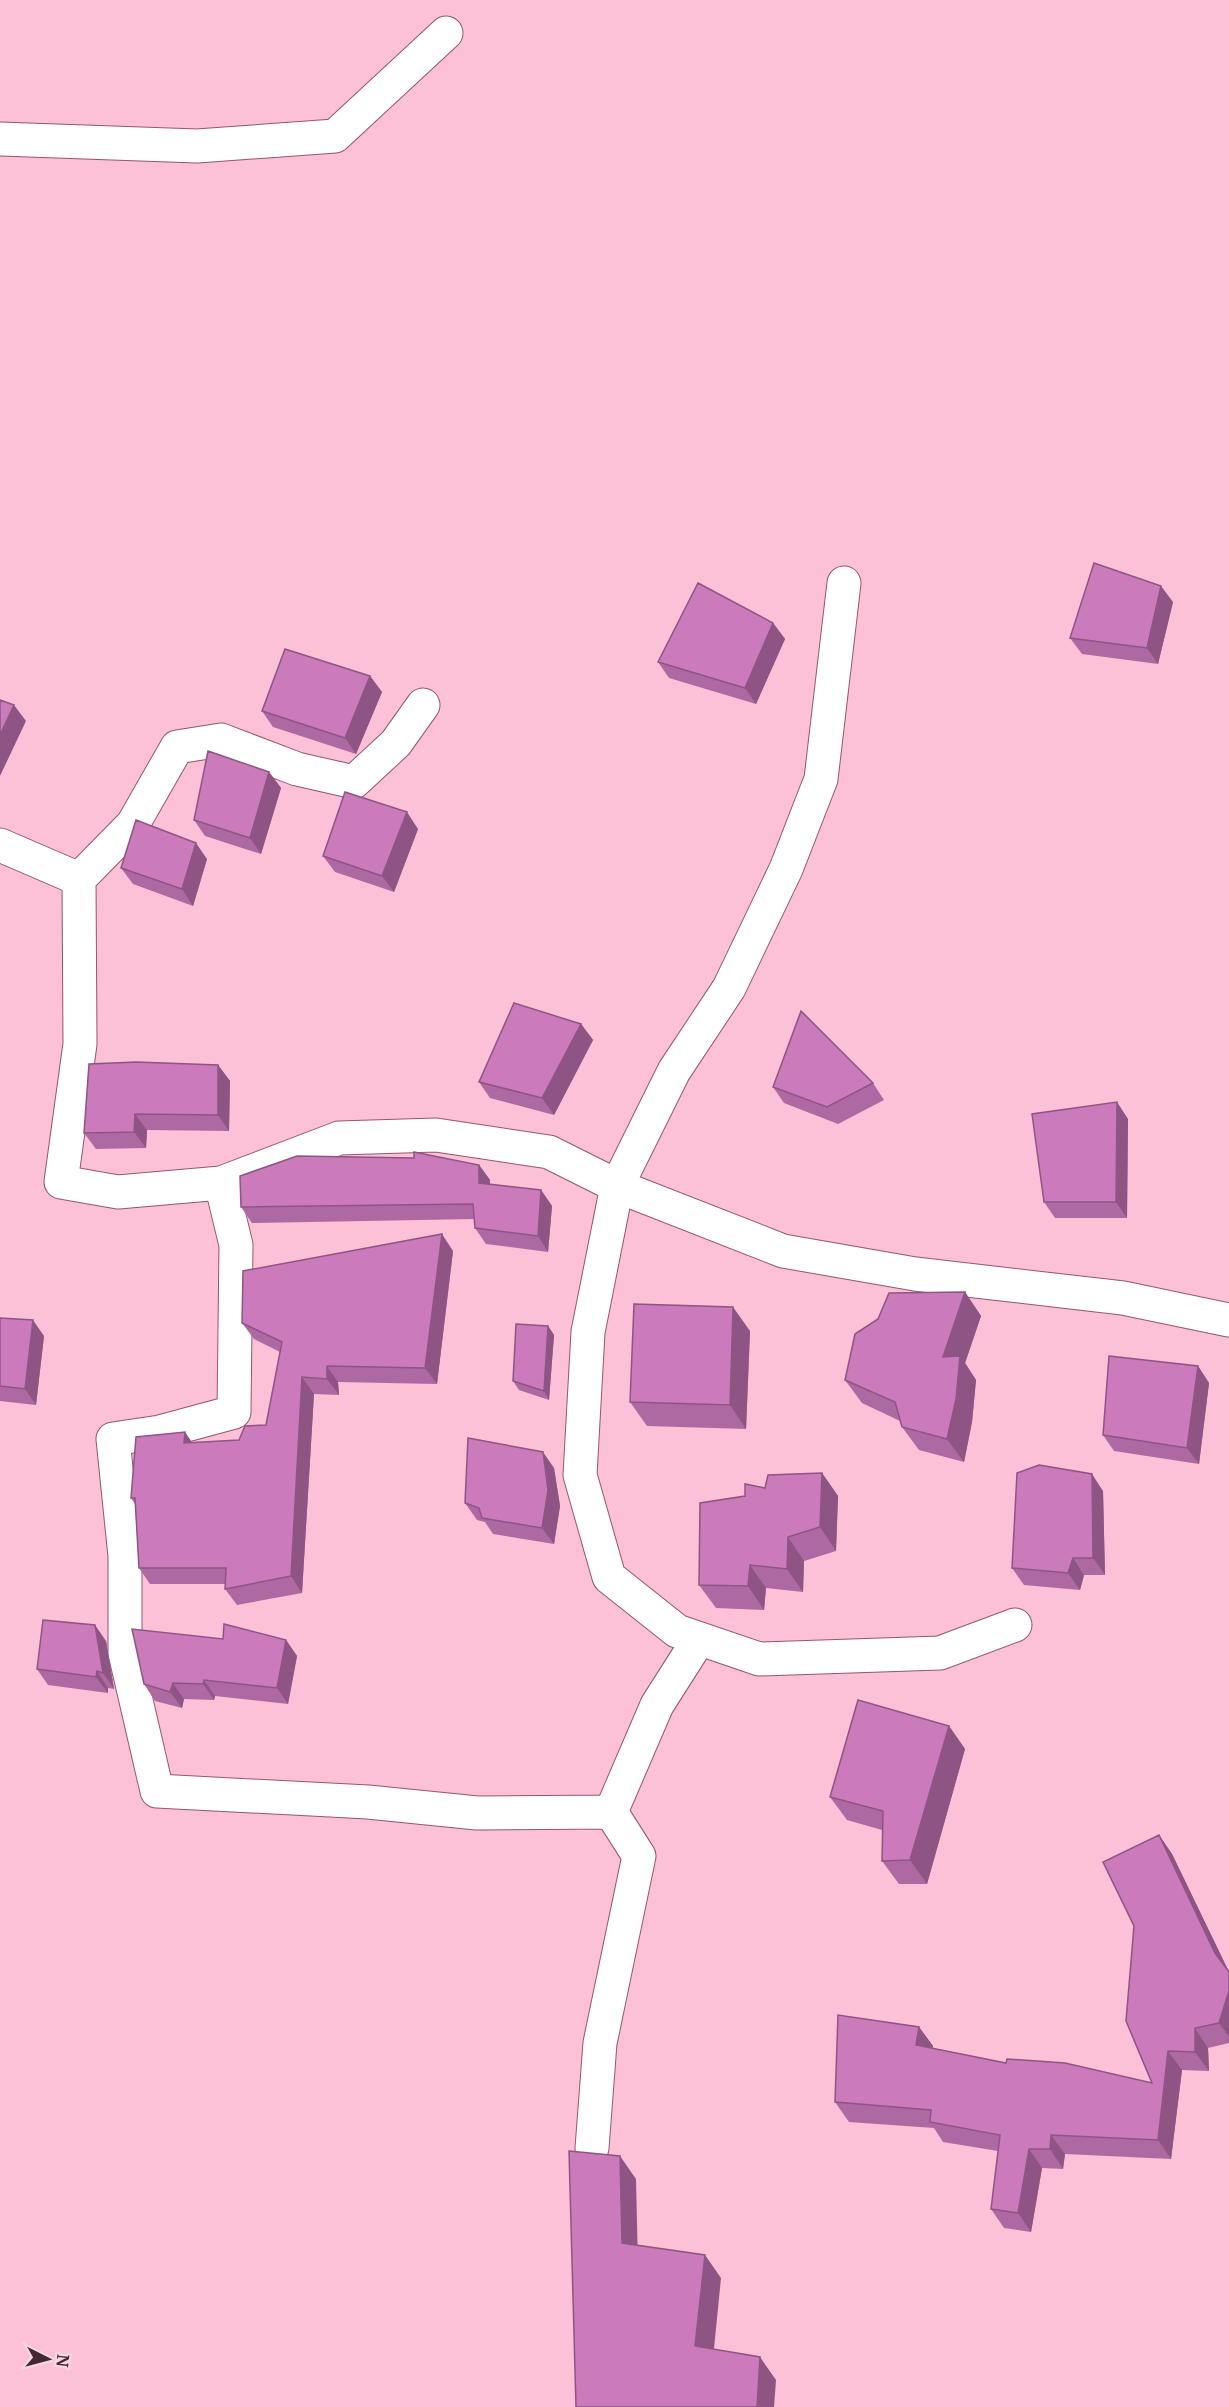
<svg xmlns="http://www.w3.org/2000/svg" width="1229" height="2407" viewBox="0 0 1229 2407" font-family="Merriweather,serif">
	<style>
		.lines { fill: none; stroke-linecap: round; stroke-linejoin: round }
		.street-casing { stroke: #965570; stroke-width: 35 }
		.street { stroke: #fff; stroke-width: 33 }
		.wall { fill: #af69a2 }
		.shaded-wall { fill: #8e5584 }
		.building { fill: #cb7abc; stroke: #8e5584; stroke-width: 1.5 }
	</style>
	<rect width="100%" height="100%" fill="#fcc0d7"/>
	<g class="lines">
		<g class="street-casing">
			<path id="street" d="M 0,139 L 197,146 L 335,136 L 446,33
				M 844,583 L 821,779 L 786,869 L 729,988 L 674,1071 L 617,1186 L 588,1332 L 580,1475 L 609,1577 L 677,1631 L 759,1659 L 940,1653 L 1015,1625
				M 0,845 L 79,879 L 133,824 L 177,747 L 221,740 L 297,769 L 354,782 L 396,743 L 423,705
				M 79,879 L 80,1044 L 61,1182 L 118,1192 L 221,1183 L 339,1138 L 436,1135 L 549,1152 L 617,1186 L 783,1251 L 915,1274 L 1123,1298 L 1229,1320
				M 221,1183 L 236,1245 L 234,1412 L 160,1432 L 113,1439 L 125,1556 L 125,1653 L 157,1791 L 368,1802 L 477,1813 L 611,1812 L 639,1856 L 600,2043 L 592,2148
				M 611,1812 L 657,1705 L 699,1639"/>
		</g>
		<use href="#street" class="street"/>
	</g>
	<path class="wall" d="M 1173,602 L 1158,664 L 1082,654 L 1070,638 Z
		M 773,623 L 785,639 L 756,704 L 669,678 L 658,662 Z
		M 370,676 L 382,692 L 356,754 L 273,727 L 262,711 Z
		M 269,772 L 281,788 L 261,854 L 205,836 L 194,820 Z
		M 418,829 L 394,892 L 335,872 L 323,856 Z
		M 207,859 L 193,906 L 133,884 L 121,868 Z
		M 581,1024 L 593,1040 L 554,1115 L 490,1098 L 479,1082 Z
		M 218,1065 L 230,1081 L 229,1131 L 147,1130 L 146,1148 L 96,1149 L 84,1133 Z
		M 873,1083 L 884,1100 L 838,1124 L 784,1103 L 773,1087 Z
		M 1128,1119 L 1127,1218 L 1055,1218 L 1044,1202 Z
		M 479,1165 L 490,1180 L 490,1184 L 541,1190 L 552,1206 L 548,1252 L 486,1244 L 475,1228 L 475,1219 L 252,1223 L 241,1207 Z
		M 453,1251 L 437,1384 L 338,1382 L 339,1395 L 314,1394 L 302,1593 L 237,1605 L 225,1589 L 226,1584 L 150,1584 L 139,1568 L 135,1504 L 131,1498 L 192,1443 L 239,1440 L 266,1425 L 280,1352 L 254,1339 L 242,1323 Z
		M 965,1292 L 981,1316 L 965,1363 L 976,1380 L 972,1422 L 964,1462 L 919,1450 L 902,1427 L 900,1421 L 862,1403 L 845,1380 Z
		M 0,1318 L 44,1336 L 36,1405 L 0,1401 Z
		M 548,1326 L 554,1335 L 549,1400 L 519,1390 L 513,1381 Z
		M 750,1331 L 746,1429 L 647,1426 L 630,1402 Z
		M 1198,1366 L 1209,1383 L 1199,1464 L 1114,1451 L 1103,1435 Z
		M 554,1468 L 560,1506 L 554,1544 L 493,1534 L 485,1522 L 477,1520 L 465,1503 Z
		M 822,1473 L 838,1496 L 836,1551 L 804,1561 L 803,1592 L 766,1588 L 764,1610 L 716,1608 L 699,1585 L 745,1496 L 765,1488 Z
		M 1103,1491 L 1105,1575 L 1084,1575 L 1080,1590 L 1024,1585 L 1012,1568 Z
		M 223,1639 L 286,1640 L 297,1656 L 288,1704 L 215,1696 L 214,1700 L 184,1699 L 182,1708 L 155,1701 L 144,1684 Z
		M 106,1641 L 114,1689 L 108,1688 L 108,1693 L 48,1685 L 37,1669 Z
		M 949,1726 L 965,1749 L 927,1884 L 899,1884 L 882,1861 L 882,1830 L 847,1820 L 830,1797 Z
		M 1159,1835 L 1172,1854 L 1229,1972 L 1229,2043 L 1208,2048 L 1209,2071 L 1182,2070 L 1171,2159 L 1065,2154 L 1063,2169 L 1042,2168 L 1031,2232 L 1004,2228 L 991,2209 L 998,2151 L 943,2142 L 934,2128 L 849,2122 L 835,2102 L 919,2027 L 933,2046 L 932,2048 L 1006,2063 L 1152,2083 Z"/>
	<path class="shaded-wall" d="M 1161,586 L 1173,602 L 1158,664 L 1147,648 Z
		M 773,623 L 785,639 L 756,704 L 745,688 Z
		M 370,676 L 382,692 L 356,754 L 345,738 Z
		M 14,705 L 26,721 L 0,776 L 0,735 Z
		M 269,772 L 281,788 L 261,854 L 250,838 Z
		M 407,812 L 418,829 L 394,892 L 382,876 Z
		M 196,843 L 207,859 L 193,906 L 182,889 Z
		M 581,1024 L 593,1040 L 554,1115 L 542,1098 Z
		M 218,1065 L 230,1081 L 229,1131 L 218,1115 Z
		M 1117,1102 L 1128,1119 L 1127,1218 L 1116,1202 Z
		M 135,1114 L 147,1130 L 146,1148 L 134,1132 Z
		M 479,1165 L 490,1180 L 489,1198 L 479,1183 Z
		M 541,1190 L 552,1206 L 548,1252 L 538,1236 Z
		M 442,1234 L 453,1251 L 437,1384 L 425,1368 Z
		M 965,1292 L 981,1316 L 965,1363 L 976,1380 L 972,1422 L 964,1462 L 947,1439 L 943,1357 Z
		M 733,1307 L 750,1331 L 746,1429 L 730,1405 Z
		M 33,1320 L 44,1336 L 36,1405 L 25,1389 Z
		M 548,1326 L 554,1335 L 549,1400 L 544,1391 Z
		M 327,1366 L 338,1382 L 339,1395 L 327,1379 Z
		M 1198,1366 L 1209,1383 L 1199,1464 L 1187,1448 Z
		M 302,1377 L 314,1394 L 302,1593 L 291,1576 Z
		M 185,1432 L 196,1448 L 184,1443 Z
		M 543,1452 L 554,1468 L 560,1506 L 554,1544 L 542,1528 Z
		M 822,1473 L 838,1496 L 836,1551 L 820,1527 Z
		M 1092,1474 L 1103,1491 L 1105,1575 L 1093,1558 Z
		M 788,1537 L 804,1561 L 803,1592 L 787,1569 Z
		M 1073,1558 L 1084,1575 L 1080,1590 L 1068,1573 Z
		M 750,1565 L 766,1588 L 764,1610 L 748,1586 Z
		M 95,1625 L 106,1641 L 114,1689 L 103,1673 Z
		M 286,1640 L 297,1656 L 288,1704 L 277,1688 Z
		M 97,1671 L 108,1688 L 108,1693 L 96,1677 Z
		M 204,1680 L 215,1696 L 214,1700 L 203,1684 Z
		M 173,1683 L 184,1699 L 182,1708 L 170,1692 Z
		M 949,1726 L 965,1749 L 927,1884 L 910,1860 Z
		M 1159,1835 L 1172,1854 L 1229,1972 L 1215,1953 Z
		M 1229,1991 L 1229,2037 L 1219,2023 Z
		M 919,2027 L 933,2046 L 930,2065 L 916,2045 Z
		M 1195,2028 L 1208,2048 L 1209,2071 L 1195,2052 Z
		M 1168,2051 L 1182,2070 L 1171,2159 L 1158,2140 Z
		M 1051,2135 L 1065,2154 L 1063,2169 L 1050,2149 Z
		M 1029,2149 L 1042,2168 L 1031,2232 L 1018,2213 Z
		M 620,2156 L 636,2179 L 638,2266 L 622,2243 Z
		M 705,2255 L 721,2278 L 712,2369 L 695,2346 Z
		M 760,2357 L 776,2380 L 774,2407 L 757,2407 Z"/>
	<path class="building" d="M 1094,563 L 1161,586 L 1147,648 L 1070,638 Z
		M 698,583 L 773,623 L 745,688 L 658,662 Z
		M 285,649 L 370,676 L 345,738 L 262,711 Z
		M 0,700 L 14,705 L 0,735 Z
		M 208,751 L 269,772 L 250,838 L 194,820 Z
		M 345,792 L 407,812 L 382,876 L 323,856 Z
		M 136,820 L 196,843 L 182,889 L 121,868 Z
		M 514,1003 L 581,1024 L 542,1098 L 479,1082 Z
		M 801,1011 L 873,1083 L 827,1107 L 773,1087 Z
		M 136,1062 L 218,1065 L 218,1115 L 135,1114 L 134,1132 L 84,1133 L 89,1064 Z
		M 1117,1102 L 1116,1202 L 1044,1202 L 1032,1114 Z
		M 414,1152 L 479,1165 L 479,1183 L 541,1190 L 538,1236 L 475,1228 L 473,1204 L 241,1207 L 240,1176 L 297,1156 L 414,1158 Z
		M 442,1234 L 425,1368 L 327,1366 L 327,1379 L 302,1377 L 291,1576 L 225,1589 L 226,1568 L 139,1568 L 135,1498 L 131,1498 L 136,1437 L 185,1432 L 184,1443 L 239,1440 L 245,1426 L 266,1425 L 282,1342 L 242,1323 L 243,1271 Z
		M 965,1292 L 943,1357 L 960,1356 L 956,1399 L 947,1439 L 902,1427 L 895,1402 L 845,1380 L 855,1334 L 878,1319 L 889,1293 Z
		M 634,1304 L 733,1307 L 730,1405 L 630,1402 Z
		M 0,1318 L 33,1320 L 25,1389 L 0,1386 Z
		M 516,1324 L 548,1326 L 544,1391 L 513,1381 Z
		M 1109,1356 L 1198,1366 L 1187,1448 L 1103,1435 Z
		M 468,1438 L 543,1452 L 548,1490 L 542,1528 L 482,1518 L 479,1508 L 465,1503 Z
		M 1039,1465 L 1092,1474 L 1093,1558 L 1073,1558 L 1068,1573 L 1012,1568 L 1017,1473 Z
		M 822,1473 L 820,1527 L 788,1537 L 787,1569 L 750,1565 L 748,1586 L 699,1585 L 700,1503 L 745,1496 L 745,1484 L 765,1488 L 768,1475 Z
		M 43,1620 L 95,1625 L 103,1673 L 97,1671 L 96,1677 L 37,1669 Z
		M 224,1624 L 286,1640 L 277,1688 L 204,1680 L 203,1684 L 173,1683 L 170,1692 L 144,1684 L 132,1629 L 223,1639 Z
		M 858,1700 L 949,1726 L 910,1860 L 882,1861 L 883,1811 L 830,1797 Z
		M 1159,1835 L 1215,1953 L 1229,1972 L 1229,1991 L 1219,2023 L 1195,2028 L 1195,2052 L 1168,2051 L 1158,2140 L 1051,2135 L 1050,2149 L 1029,2149 L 1018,2213 L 991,2209 L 1000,2135 L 930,2122 L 931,2110 L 835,2102 L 838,2015 L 919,2027 L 916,2045 L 1006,2063 L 1007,2059 L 1065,2063 L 1152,2083 L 1126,2021 L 1134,1926 L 1103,1862 Z
		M 569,2151 L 620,2156 L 622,2243 L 705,2255 L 695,2346 L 760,2357 L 757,2407 L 576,2407 Z"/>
	<g transform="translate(48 2359) rotate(96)" stroke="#f6d7e2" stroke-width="4.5" paint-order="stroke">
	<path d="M0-4.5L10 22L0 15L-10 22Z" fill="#442733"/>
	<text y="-9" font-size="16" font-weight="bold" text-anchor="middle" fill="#442733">N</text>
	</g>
</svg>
